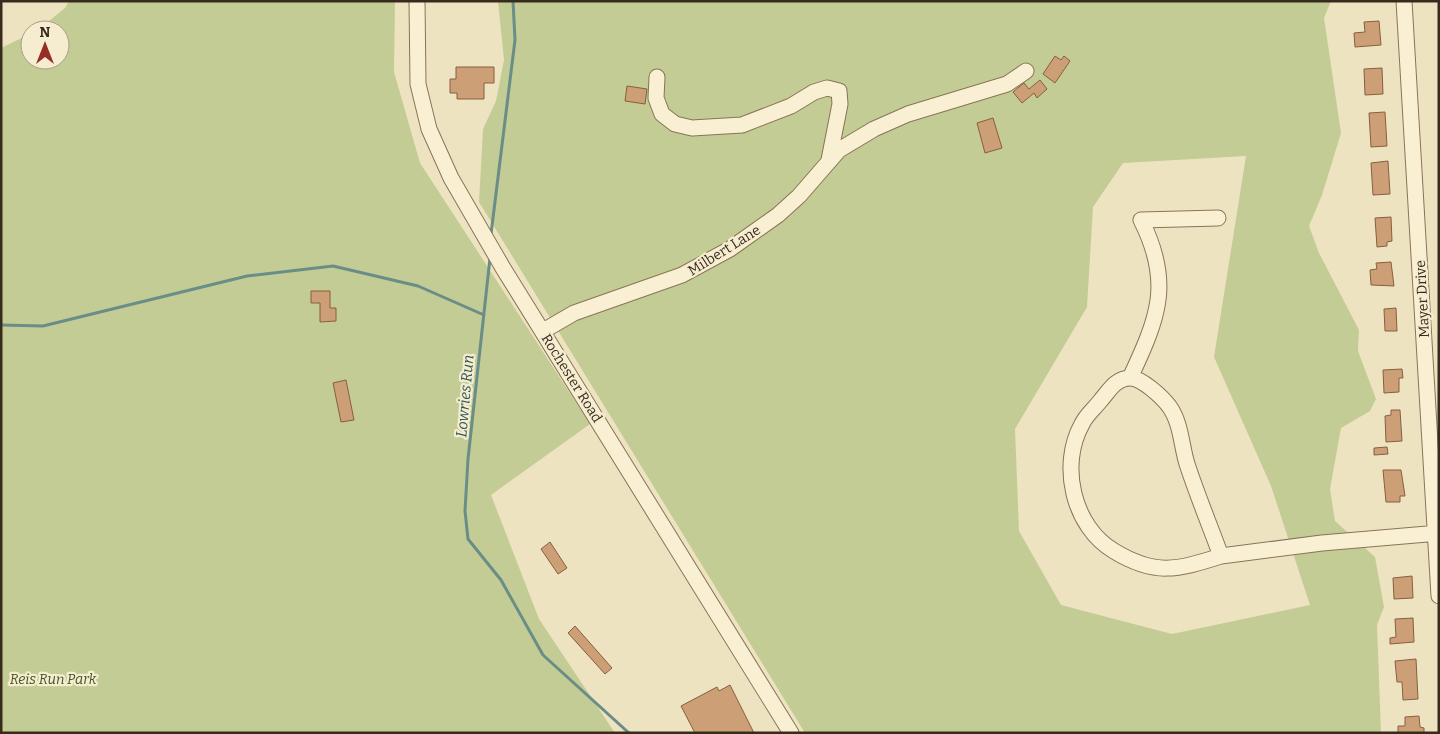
<svg xmlns="http://www.w3.org/2000/svg" width="1440" height="734" viewBox="0 0 1440 734" font-family="Bitter,serif">
	<style>
		.green { fill: #c3cc94; fill-rule: evenodd }
		.lines { fill: none; stroke-linecap: round; stroke-linejoin: round }
		.stream { stroke: #6a8e87; stroke-width: 3 }
		.building { fill: #cd9f76; stroke: #875f3e }
		.minor-casing { stroke: #887458; stroke-width: 17 }
		.minor { stroke: #f9f0d4; stroke-width: 15 }
		.labels { text-anchor: middle; stroke-width: 4.5; stroke-linejoin: round; paint-order: stroke }
		.street-label { font-size: 14px; fill: #372b1d; stroke: #f6edd0 }
		.park-label { font-size: 14px; font-style: italic; fill: #455423; stroke: #f6edd0 }
		.water-label { font-size: 15px; font-style: italic; fill: #2c5757; stroke: #f6edd0 }
	</style>
	<rect width="100%" height="100%" fill="#eee3c0"/>
	<path class="green" d="M 69,1 L 395,1 L 394,72 L 420,163 L 590,424 L 491,495 L 539,619 L 615,733 L 1,733 L 1,48 L 30,34 L 30,60 L 60,60 L 60,30 L 38,30 L 65,8 Z
		M 498,1 L 1331,1 L 1324,18 L 1341,133 L 1322,195 L 1309,226 L 1319,253 L 1359,330 L 1358,351 L 1376,399 L 1370,411 L 1341,428 L 1330,489 L 1335,521 L 1375,557 L 1384,607 L 1377,625 L 1381,733 L 805,733 L 479,202 L 483,129 L 496,101 L 504,60 ZM 1246,156 L 1214,357 L 1271,486 L 1310,605 L 1172,634 L 1061,605 L 1019,531 L 1015,429 L 1087,307 L 1093,207 L 1123,163 Z"/>
	<g class="lines">
		<path class="stream" d="M 491,234 L 515,40 L 513,1
			M 490,258 L 468,459 L 465,511 L 468,539 L 501,580 L 543,655 L 629,733
			M 1,325 L 43,326 L 247,276 L 333,266 L 418,286 L 484,315"/>
	</g>
	<path class="building" d="M 1379,21 L 1381,45 L 1355,47 L 1354,33 L 1365,32 L 1364,22 Z
		M 1055,56 L 1061,60 L 1064,56 L 1070,61 L 1055,83 L 1043,74 Z
		M 456,67 L 494,67 L 494,83 L 484,83 L 484,99 L 457,99 L 457,93 L 450,93 L 450,79 L 456,79 Z
		M 1382,68 L 1383,94 L 1365,95 L 1364,69 Z
		M 1040,80 L 1047,89 L 1037,98 L 1034,93 L 1022,103 L 1013,92 L 1024,83 L 1029,89 Z
		M 627,86 L 647,89 L 645,104 L 625,101 Z
		M 1385,112 L 1387,146 L 1371,147 L 1369,113 Z
		M 993,118 L 1002,148 L 985,153 L 977,123 Z
		M 1388,161 L 1390,194 L 1373,195 L 1371,163 Z
		M 1391,217 L 1392,241 L 1387,242 L 1387,246 L 1377,247 L 1375,218 Z
		M 1391,262 L 1394,286 L 1371,285 L 1370,270 L 1377,269 L 1376,263 Z
		M 311,291 L 330,291 L 330,308 L 336,308 L 336,321 L 320,322 L 320,303 L 311,303 Z
		M 1396,308 L 1397,331 L 1385,331 L 1384,309 Z
		M 1402,369 L 1403,378 L 1399,378 L 1399,392 L 1384,393 L 1383,370 Z
		M 346,380 L 354,420 L 341,422 L 333,383 Z
		M 1391,410 L 1400,410 L 1402,441 L 1386,442 L 1385,416 L 1391,415 Z
		M 1387,447 L 1388,454 L 1374,455 L 1374,448 Z
		M 1383,470 L 1401,470 L 1405,496 L 1400,496 L 1400,502 L 1386,502 Z
		M 550,542 L 567,568 L 558,574 L 541,549 Z
		M 1412,576 L 1413,598 L 1394,599 L 1393,578 Z
		M 1413,618 L 1414,642 L 1390,644 L 1390,638 L 1396,637 L 1395,619 Z
		M 575,626 L 612,668 L 605,674 L 568,633 Z
		M 1416,659 L 1418,699 L 1403,700 L 1402,682 L 1397,682 L 1395,661 Z
		M 730,685 L 754,733 L 695,733 L 681,706 L 717,687 L 719,691 Z
		M 1419,716 L 1420,727 L 1424,728 L 1424,733 L 1398,733 L 1398,726 L 1405,726 L 1405,717 Z"/>
	<g class="lines">
		<g class="minor-casing">
			<path id="minor" d="M 417,1 L 418,84 L 429,129 L 451,178 L 503,268 L 791,733
				M 1404,1 L 1439,596
				M 657,77 L 656,98 L 662,114 L 675,124 L 692,128 L 742,125 L 791,106 L 814,92 L 827,88 L 839,91 L 840,104 L 829,160
				M 543,331 L 574,313 L 682,275 L 730,249 L 778,215 L 799,196 L 839,150 L 874,129 L 908,114 L 1007,84 L 1026,71
				M 1130,378 C 1158,318 1173,283 1141,220 L 1218,218
				M 1221,556 C 1177,570 1155,576 1114,551 C 1073,527 1059,465 1082,424 C 1086,415 1095,408 1101,400 C 1109,391 1116,378 1130,378 C 1142,378 1162,397 1169,406 C 1182,424 1181,447 1188,467 C 1198,497 1210,526 1221,556 L 1322,543 L 1439,533"/>
		</g>
		<use href="#minor" class="minor"/>
	</g>
	<g class="labels">
		<g class="street-label">
			<text transform="translate(724 250) rotate(-32)" y="5">Milbert Lane</text>
			<text transform="translate(1422 299) rotate(-93)" y="5">Mayer Drive</text>
			<text transform="translate(572 378) rotate(58)" y="5">Rochester Road</text>
		</g>
		<g class="park-label">
			<text x="53" y="684">Reis Run Park</text>
		</g>
		<g class="water-label">
			<text transform="translate(465 396) rotate(-85)" y="5">Lowries Run</text>
		</g>
	</g>
	<rect width="1440" height="734" fill="none" stroke="#372b1d" stroke-width="5"/>
	<g transform="translate(45 45)"><circle r="24" fill="#f6edd0" stroke="#aa9f88"/>
	<path d="M0-4L9 19L0 12L-9 19Z" fill="#972d27"/>
	<text y="-8" font-size="14" font-weight="bold" text-anchor="middle" fill="#372b1d">N</text>
	</g>
</svg>
